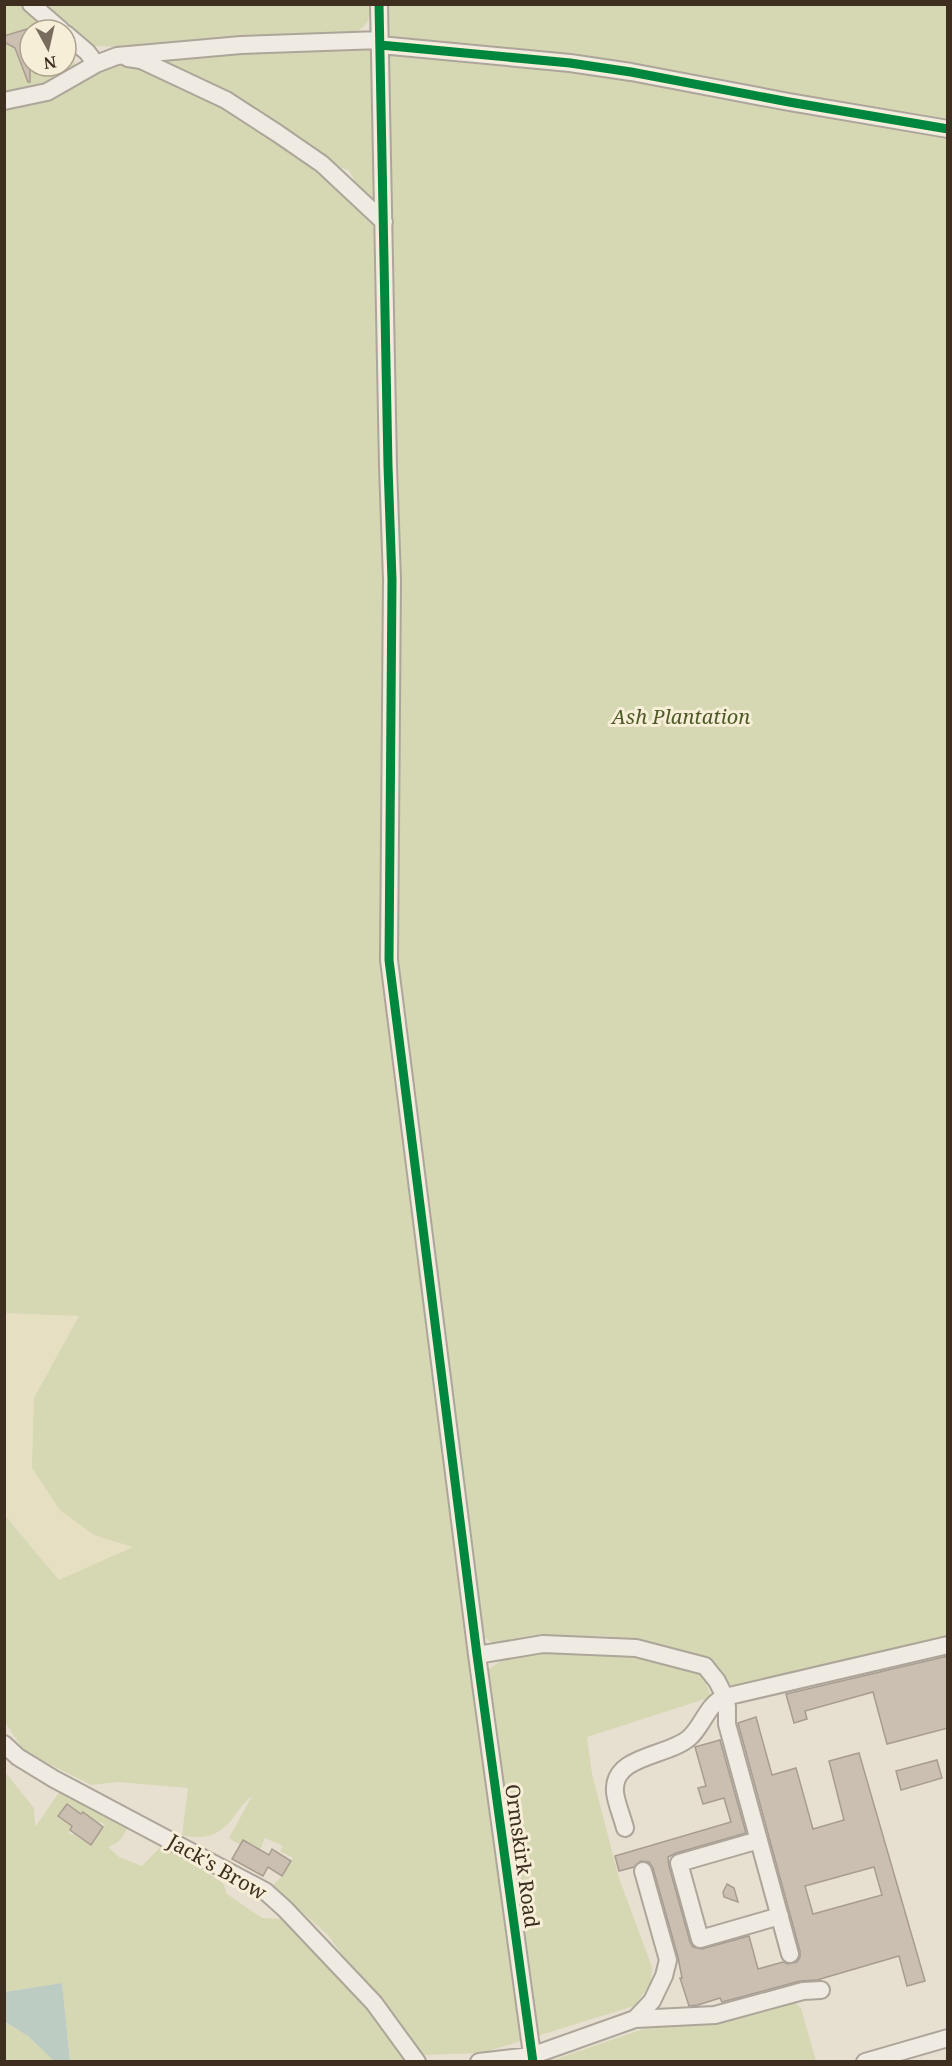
<svg xmlns="http://www.w3.org/2000/svg" width="952" height="2066" viewBox="0 0 952 2066" font-family="'Noto Serif',serif">
	<style>
		.farmland { fill: #e6dfc2 }
		.green { fill: #d6d7b3; fill-rule: evenodd }
		.water { fill: #bcccc2 }
		.building { fill: #cbbfb2; stroke: #a89c90; stroke-width: 1.5; fill-rule: evenodd }
		.lines { fill: none; stroke-linecap: round; stroke-linejoin: round }
		.minor-casing { stroke: #ada599; stroke-width: 20 }
		.minor { stroke: #efebe3; stroke-width: 16 }
		.cycleway-casing { stroke: #f7eed8; stroke-width: 13 }
		.cycleway { stroke: #00873e; stroke-width: 9 }
		.labels { text-anchor: middle; stroke-width: 6; stroke-linejoin: round; paint-order: stroke }
		.park-label { font-size: 20px; font-style: italic; fill: #4d5a26; stroke: #f7eed8 }
		.street-label { font-size: 20px; fill: #3d2e20; stroke: #f7eed8 }
	</style>
	<rect width="100%" height="100%" fill="#e7e0d1"/>
	<path class="farmland" d="M 5,1313 L 79,1316 L 34,1398 L 94,1535 L 134,1547 L 59,1580 L 5,1514 Z"/>
	<path class="green" d="M 5,5 L 23,5 L 51,30 L 42,30 L 41,28 L 37,29 L 36,27 L 23,31 L 15,48 L 24,69 L 31,66 L 66,66 L 66,44 L 74,54 L 75,69 L 124,47 L 93,46 L 85,43 L 38,5 L 371,5 C 371,19 367,25 356,33 L 372,43 L 387,57 L 393,52 L 559,65 L 947,133 L 947,1639 L 737,1687 L 623,1639 L 605,1636 L 569,1636 L 496,1645 L 483,1637 L 396,969 L 381,202 L 365,201 L 349,170 L 331,165 C 348,188 372,211 377,240 L 384,583 L 383,961 L 489,1809 L 491,1811 L 507,1803 L 485,1672 C 496,1663 508,1656 522,1654 C 531,1652 541,1653 550,1653 C 597,1651 660,1653 703,1675 L 711,1697 L 587,1737 L 592,1774 L 619,1878 L 652,1967 L 651,1983 L 634,2006 L 482,2053 L 423,2055 L 409,2061 L 353,2061 L 351,2059 L 346,2062 L 70,2061 L 62,1983 L 5,1992 L 5,1772 L 34,1808 L 35,1827 L 60,1791 L 129,1824 C 124,1836 120,1843 108,1847 L 119,1857 L 142,1866 L 162,1845 L 223,1883 L 227,1894 L 262,1918 L 284,1919 L 360,1979 L 327,1934 L 272,1886 L 282,1876 L 293,1858 L 280,1851 L 283,1846 L 265,1838 L 260,1850 L 243,1840 L 240,1845 L 229,1838 L 252,1796 C 245,1801 241,1807 236,1814 C 221,1835 207,1841 182,1835 L 188,1788 L 118,1782 L 91,1785 L 24,1751 L 5,1722 L 4,1514 L 59,1580 L 133,1547 L 94,1535 L 60,1510 L 32,1468 L 34,1398 L 79,1316 L 5,1313 ZM 83,1812 L 100,1824 L 101,1822 L 105,1825 L 91,1845 L 87,1842 L 78,1827 L 72,1835 L 68,1833 Z
		M 386,5 L 947,5 L 947,123 L 391,39 L 387,34 Z
		M 794,2002 L 801,2008 L 816,2061 L 547,2062 L 658,2024 Z
		M 4,2022 L 28,2036 L 54,2061 L 5,2061 Z"/>
	<path class="water" d="M 62,1983 L 70,2061 L 54,2061 L 28,2036 L 5,2022 L 5,1992 Z"/>
	<path class="building" d="M 30,28 L 30,82 L 28,82 L 15,48 L 4,42 L 4,36 Z
		M 948,1656 L 948,1728 L 887,1744 L 873,1692 L 805,1711 L 807,1719 L 794,1723 L 786,1694 Z
		M 756,1717 L 772,1775 L 796,1768 L 813,1829 L 844,1820 L 829,1761 L 859,1753 L 925,1981 L 907,1986 L 899,1956 L 817,1980 L 800,1981 L 722,2002 L 720,1998 L 698,2005 L 689,2006 L 680,1978 L 682,1978 L 678,1957 L 653,1868 L 649,1862 L 641,1861 L 634,1867 L 619,1871 L 615,1856 L 731,1822 L 724,1798 L 703,1804 L 698,1788 L 706,1786 L 695,1747 L 720,1740 L 746,1833 L 676,1853 L 668,1857 L 669,1866 L 690,1942 L 693,1947 L 702,1949 L 749,1936 L 758,1969 L 783,1962 L 788,1964 L 797,1962 L 800,1957 L 800,1951 L 738,1723 ZM 874,1867 L 882,1895 L 813,1914 L 805,1886 Z
		M 937,1760 L 942,1778 L 901,1790 L 896,1771 Z
		M 67,1804 L 81,1814 L 83,1812 L 103,1827 L 91,1845 L 70,1830 L 72,1826 L 58,1816 Z
		M 243,1840 L 269,1855 L 272,1849 L 291,1861 L 282,1876 L 268,1867 L 263,1876 L 232,1859 Z
		M 727,1884 L 734,1888 L 738,1902 L 724,1897 L 723,1892 Z"/>
	<g class="lines">
		<g class="minor-casing">
			<path id="minor" d="M 31,4 L 61,30
				M 379,4 L 388,466 L 392,580 L 389,960 L 477,1655 L 533,2062
				M 66,34 L 87,52 L 96,64
				M 380,45 L 570,63 L 631,72 L 789,102 L 948,129
				M 128,58 L 141,60 L 226,100 L 277,133 L 322,164 L 384,222
				M 4,101 L 47,92 L 96,64 L 117,56 L 241,45 L 380,40
				M 477,1655 L 543,1644 L 636,1648 L 705,1666 L 717,1681 L 725,1697 C 707,1704 703,1726 689,1738 C 667,1757 612,1755 615,1792 C 616,1803 622,1816 625,1828
				M 4,1744 L 18,1757 L 54,1779 L 265,1891 L 285,1909 L 374,2003 L 417,2062
				M 759,1840 L 679,1863 L 700,1939 L 780,1916
				M 790,1954 L 727,1724 L 727,1707 L 725,1697 L 948,1645
				M 635,2019 L 652,2001 L 664,1976 L 668,1960 L 643,1871
				M 479,2062 L 531,2056 L 635,2019 L 715,2015 L 803,1991 L 821,1990
				M 865,2062 L 948,2038"/>
		</g>
		<use href="#minor" class="minor"/>
		<g class="cycleway-casing">
			<path id="cycleway" d="M 379,4 L 388,466 L 392,580 L 389,960 L 477,1655 L 533,2062
				M 380,45 L 570,63 L 631,72 L 789,102 L 948,129"/>
		</g>
		<use href="#cycleway" class="cycleway"/>
	</g>
	<g class="labels">
		<g class="park-label">
			<text x="681" y="724">Ash Plantation</text>
		</g>
		<g class="street-label">
			<text transform="translate(522 1856) rotate(82)" y="7">Ormskirk Road</text>
			<text transform="translate(217 1867) rotate(30)" y="7">Jack's Brow</text>
		</g>
	</g>
	<rect width="952" height="2066" fill="none" stroke="#3d2e20" stroke-width="12"/>
	<g transform="translate(48 48) rotate(172)"><circle r="28" fill="#f7eed8" stroke="#ada18e" stroke-width="1.5"/>
	<path d="M0-4.5L10 22L0 15L-10 22Z" fill="#786c5e"/>
	<text y="-9" font-size="16" font-weight="bold" text-anchor="middle" fill="#3d2e20">N</text>
	</g>
</svg>
